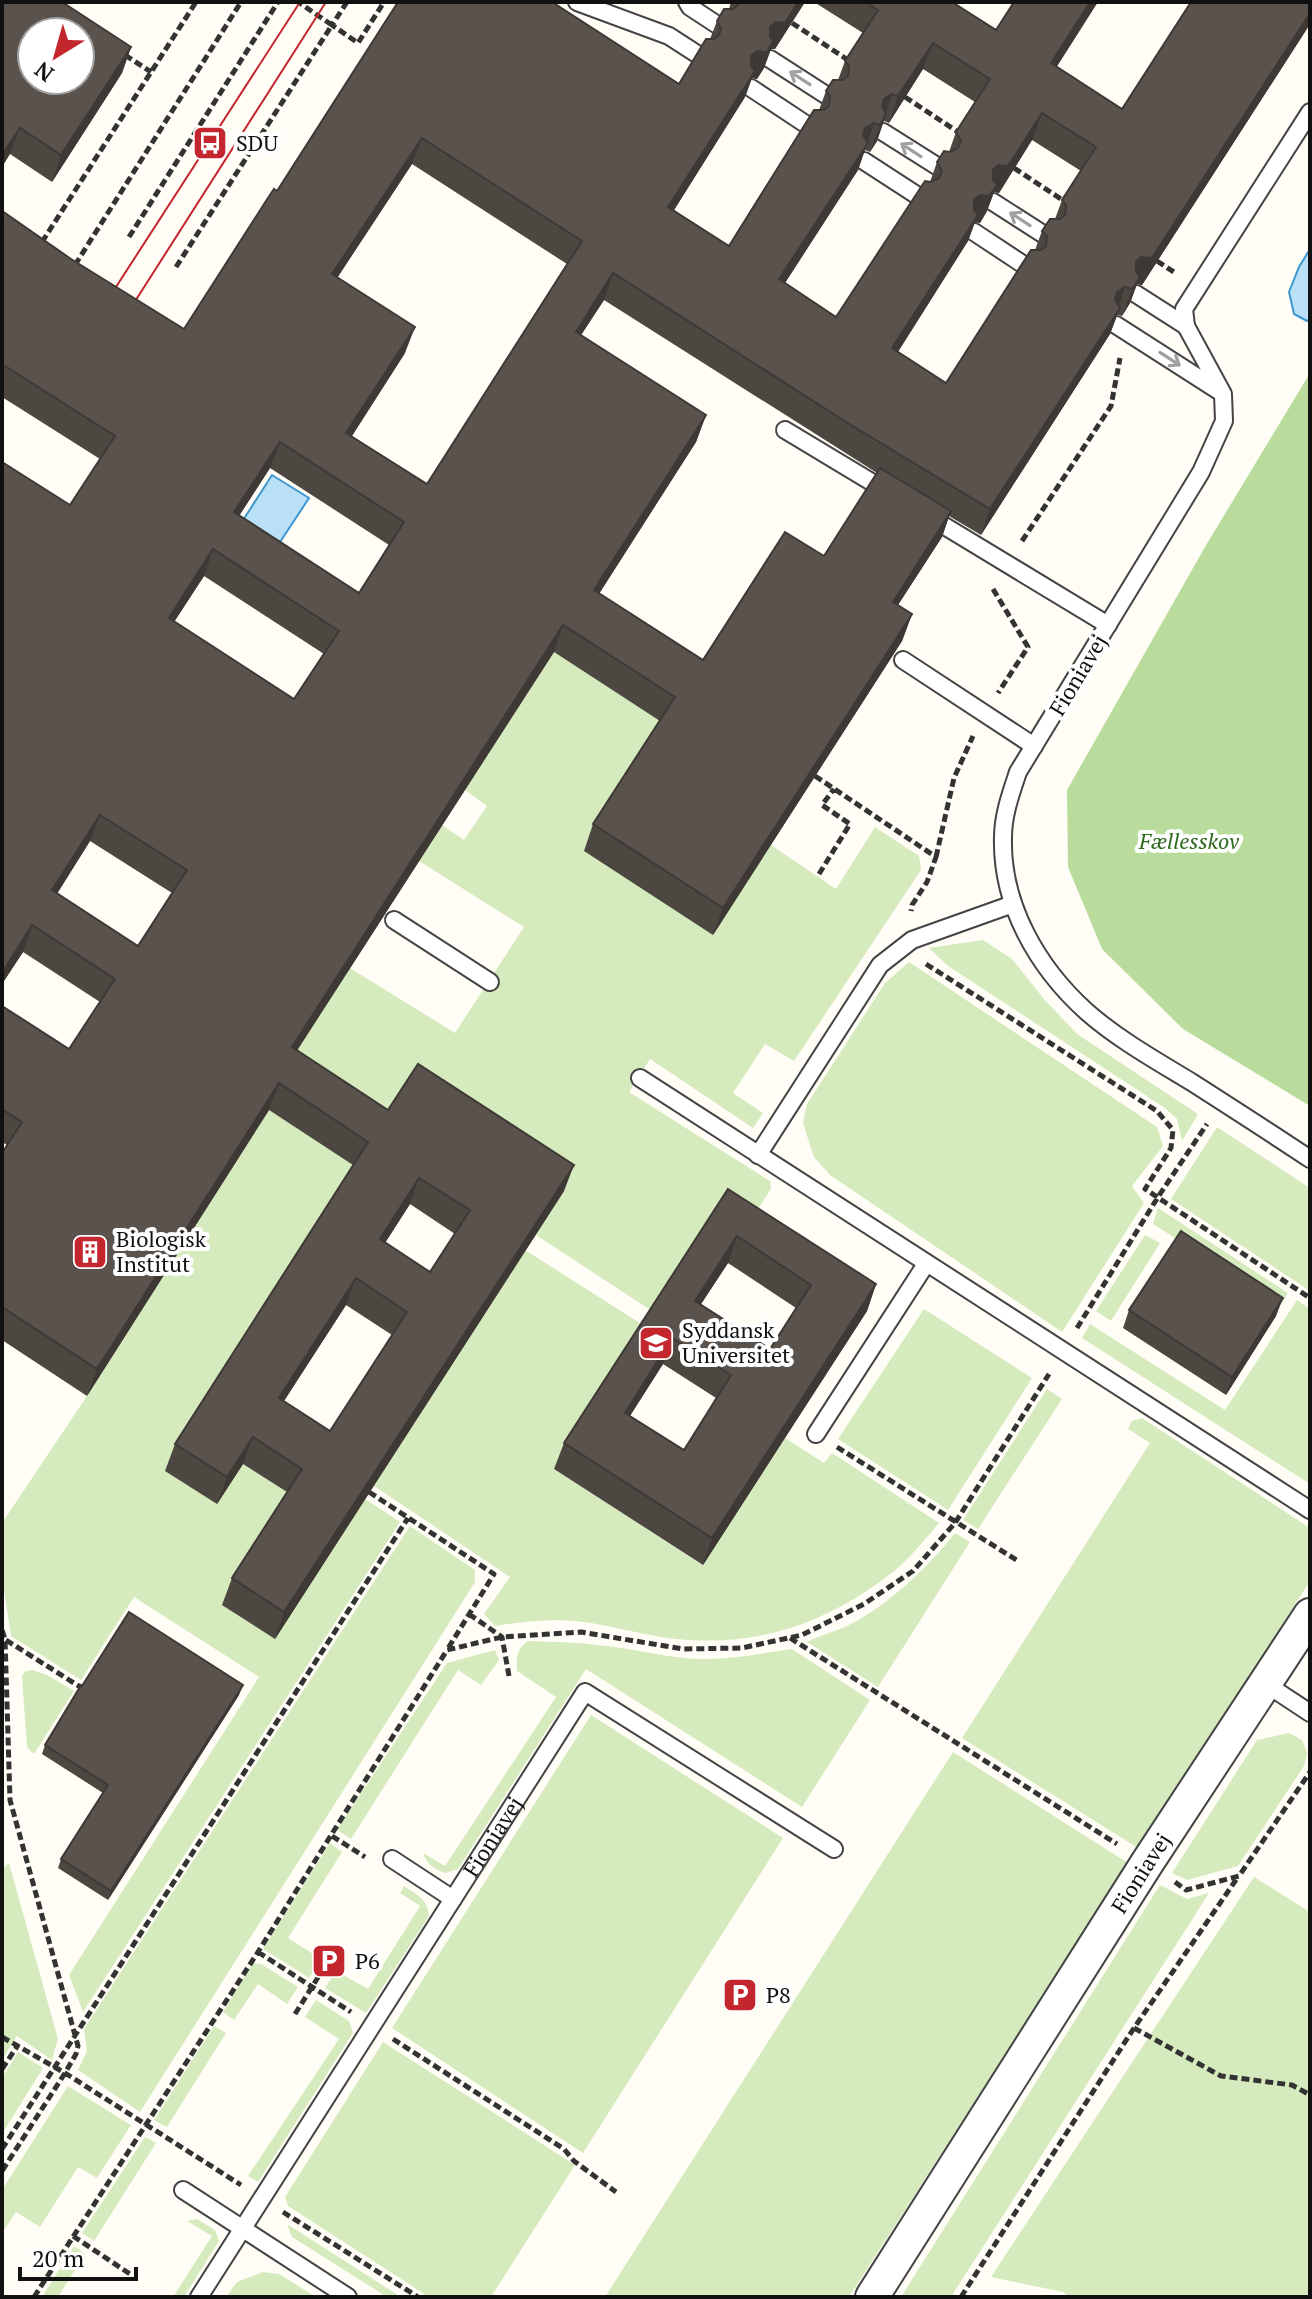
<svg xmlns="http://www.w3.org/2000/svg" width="1312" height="2299" viewBox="0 0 1312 2299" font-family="'PT Serif',serif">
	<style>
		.green { fill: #d5ebbd }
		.forest { fill: #b9dc9c }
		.water { fill: #b9e0f7; stroke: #3f96cf; stroke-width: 2 }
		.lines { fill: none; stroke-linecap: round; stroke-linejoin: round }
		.lane-casing { stroke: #444; stroke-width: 20 }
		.street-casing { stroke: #444; stroke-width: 36 }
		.path { stroke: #333; stroke-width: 5; stroke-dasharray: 8 4; stroke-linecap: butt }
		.lane { stroke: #fff; stroke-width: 16 }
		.street { stroke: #fff; stroke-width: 32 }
		.tram { stroke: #c4262e; stroke-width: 2 }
		.wall { fill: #4d4742; fill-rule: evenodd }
		.shaded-wall { fill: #3f3936 }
		.building { fill: #5a524d; stroke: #3f3936; stroke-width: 2; fill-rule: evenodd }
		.oneway { stroke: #a0a0a0 }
		.labels { text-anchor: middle; stroke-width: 8; stroke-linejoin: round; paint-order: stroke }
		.poi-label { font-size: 22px; fill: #111; stroke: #fff; text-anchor: start }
		.street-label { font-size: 22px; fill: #111; stroke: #fff }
		.park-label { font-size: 22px; font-style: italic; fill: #2f6b1f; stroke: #fff }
	</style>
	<rect width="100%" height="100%" fill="#fffdf5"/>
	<path class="green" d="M 554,652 L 665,724 L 713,934 L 771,845 L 836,889 L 875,827 L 919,856 L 921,870 L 794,1061 L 765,1044 L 733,1093 L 763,1113 L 753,1128 L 650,1059 L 629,1092 L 770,1181 L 771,1189 L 743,1232 L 655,1313 L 536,1235 L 563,1191 L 378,1136 L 282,1074 L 350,968 L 455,1033 L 524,927 L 419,861 L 442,825 L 464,840 L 487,806 L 465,790 Z
		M 983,940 L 1012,959 L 1044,999 L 1077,1034 L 1198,1114 L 1182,1141 L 1177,1119 L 1165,1108 L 948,966 L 929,948 Z
		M 909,962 L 1157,1127 L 1163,1146 L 1132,1186 L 1144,1203 L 1062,1332 L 830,1175 L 814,1157 L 809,1142 L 803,1123 L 807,1104 L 885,983 Z
		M 269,1110 L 359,1168 L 243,1464 L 292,1495 L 365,1499 L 400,1522 L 83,2012 L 69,1975 L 259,1677 L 134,1597 L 81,1680 L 11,1636 L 2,1576 L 2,1523 L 87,1396 Z
		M 1217,1127 L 1310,1188 L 1310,1291 L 1171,1199 Z
		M 1158,1208 L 1288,1293 L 1280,1306 L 1153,1224 Z
		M 1145,1235 L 1160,1243 L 1111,1321 L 1096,1311 Z
		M 525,1250 L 646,1327 L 554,1469 L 702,1565 L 785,1438 L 824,1463 L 832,1453 L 939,1523 C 927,1537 915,1552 902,1564 C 892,1574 879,1582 868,1590 C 810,1629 748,1646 677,1639 C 643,1636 609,1624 575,1621 C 548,1619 521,1622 495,1626 L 484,1614 L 510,1577 L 374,1486 Z
		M 1297,1300 L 1310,1309 L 1310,1484 L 1082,1338 L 1090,1324 L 1225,1410 Z
		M 924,1309 L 1032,1378 L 948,1510 L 838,1439 Z
		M 1047,1389 L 1062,1399 L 978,1529 L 963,1520 Z
		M 1142,1418 L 1310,1528 L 1310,1581 L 1138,1848 L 962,1738 L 1150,1443 L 1128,1429 L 1132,1421 Z
		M 410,1526 L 475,1570 L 475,1582 L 140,2112 L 78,2070 L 87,2051 L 84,2029 Z
		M 955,1533 L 970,1542 L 878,1687 L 807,1642 C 820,1635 834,1632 847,1626 C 889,1605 926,1569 955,1533 Z
		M 528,1641 C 559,1642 590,1643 621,1648 C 647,1652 673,1658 700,1659 C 731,1660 762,1653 792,1649 L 870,1700 L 802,1807 L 586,1669 L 458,1869 L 445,1873 C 434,1869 426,1864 423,1853 L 445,1866 L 556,1697 L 517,1671 C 516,1658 517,1648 528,1641 Z
		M 495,1650 L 499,1660 L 481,1685 L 458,1670 L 351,1839 L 337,1830 L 447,1663 Z
		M 32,1670 L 47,1675 L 74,1691 L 34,1754 L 27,1747 L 22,1676 L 26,1671 Z
		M 591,1715 L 783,1838 L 583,2153 L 392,2028 Z
		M 1289,1733 L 1302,1740 L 1307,1753 L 1304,1766 L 1238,1866 L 1187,1880 L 1172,1873 L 1257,1740 Z
		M 953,1752 L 1128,1863 L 849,2297 L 605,2297 Z
		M 330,1843 L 342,1852 L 288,1938 L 321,1959 L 309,1978 L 263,1949 Z
		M 9,1863 L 58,2039 L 52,2060 L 17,2036 L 2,2060 L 2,1869 Z
		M 1254,1877 L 1310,1912 L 1310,2297 L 1069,2297 L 1063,2292 L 991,2277 Z
		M 1160,1885 L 1187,1899 L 1209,1893 L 951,2297 L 901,2297 Z
		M 404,1886 C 417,1895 428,1899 429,1916 L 366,2013 L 325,1988 L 336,1971 L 368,1989 L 420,1906 L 400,1893 Z
		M 253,1963 L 261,1964 L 298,1987 L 287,2004 L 258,1984 L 234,2020 L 223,2012 Z
		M 316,2000 L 349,2021 L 353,2033 L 258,2182 L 248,2176 L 339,2039 L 305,2017 Z
		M 214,2026 L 226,2033 L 167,2127 L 154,2120 Z
		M 383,2042 L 575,2165 L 491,2297 L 429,2297 L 288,2206 L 285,2197 Z
		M 18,2052 L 43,2068 L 2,2134 L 2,2078 Z
		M 68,2086 L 131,2125 L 97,2178 L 78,2167 L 40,2227 L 16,2212 L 2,2233 L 2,2190 Z
		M 145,2137 L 156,2143 L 94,2241 L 82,2233 Z
		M 197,2219 L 215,2230 L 219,2241 L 184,2297 L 173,2297 L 212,2236 L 187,2221 Z
		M 287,2224 L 401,2297 L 387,2297 L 292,2237 Z
		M 74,2246 L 85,2254 L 58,2297 L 42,2297 Z
		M 263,2272 L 279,2274 L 316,2297 L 226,2297 L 237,2282 Z"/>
	<path class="forest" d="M 1310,373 L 1310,1106 L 1183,1029 L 1102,949 L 1068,867 L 1067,790 L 1205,547 Z"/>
	<path class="water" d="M 1310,249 L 1310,319 L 1307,321 L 1294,314 L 1289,292 L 1299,267 Z
		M 272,475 L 309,498 L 267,562 L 231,539 Z"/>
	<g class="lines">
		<g class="lane-casing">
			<g id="lane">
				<path d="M 577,2 L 669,36 L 700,56"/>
				<path d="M 687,2 L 690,7 L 719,26"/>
				<path d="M 770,59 L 829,97"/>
				<path d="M 751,88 L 810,127"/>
				<path d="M 1310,112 L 1184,309 L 1186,326 L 1223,394 L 1224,421 L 1201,472 L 1018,772 C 1011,793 1003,815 1003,837 C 1001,905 1038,968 1087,1012 C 1119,1040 1157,1061 1193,1083 C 1232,1108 1271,1133 1310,1159"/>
				<path d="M 883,132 L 940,168"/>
				<path d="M 864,161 L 921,198"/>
				<path d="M 993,202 L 1046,236"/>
				<path d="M 974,232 L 1027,267"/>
				<path d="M 1136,294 L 1186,326"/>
				<path d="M 1116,325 L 1219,391"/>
				<path d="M 785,430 L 888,492"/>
				<path d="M 928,516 L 1108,625"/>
				<path d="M 903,660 L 1034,746"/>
				<path d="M 394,920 L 490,982"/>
				<path d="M 640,1078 L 1310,1510"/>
				<path d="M 758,1155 L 880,965 L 912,940 L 1013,904"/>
				<path d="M 816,1434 L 926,1264"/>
				<path d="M 1266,1684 L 1310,1713"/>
				<path d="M 392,1859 L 453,1899"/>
				<path d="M 183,2190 L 348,2297"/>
				<path id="s1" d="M 199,2297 L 585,1692 L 834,1849"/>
			</g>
		</g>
		<g class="street-casing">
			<g id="street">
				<path id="s2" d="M 872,2297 L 1147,1863 L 1310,1615"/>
			</g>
		</g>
		<path class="path" d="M 347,2 L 332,25 L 358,43 L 384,2
			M 792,23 L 851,62
			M 125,55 L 151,72
			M 905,97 L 961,134
			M 1014,168 L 1067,203
			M 129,237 L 278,2
			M 42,242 L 196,2
			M 1157,261 L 1177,274
			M 75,265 L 241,2
			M 176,267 L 332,25 L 298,2
			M 1022,541 L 1111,406 L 1120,358
			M 993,589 L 1028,647 L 998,693
			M 815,776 L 936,857 L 927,882 L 912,905 L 911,911
			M 936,857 L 954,778 L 973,736
			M 819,874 L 850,824 L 822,805 L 834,789
			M 926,964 L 1157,1111 L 1173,1130 L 1171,1148 L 1145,1189 L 1310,1298
			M 1077,1328 L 1158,1197 L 1207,1124
			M 837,1447 L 1018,1561
			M 369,1492 L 494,1574 L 447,1650
			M 469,1614 L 502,1637 L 509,1676
			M 2,1630 L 5,1639 L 10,1800 L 78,2046 L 76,2054 L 65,2073 L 2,2171
			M 790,1638 L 1117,1844
			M 6,1640 L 85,1690
			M 332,1836 L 365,1857
			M 1175,1882 L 1186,1890 L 1239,1876 L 1310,1772
			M 258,1952 L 351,2012
			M 295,2014 L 327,1963
			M 1134,2028 L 1221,2076 L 1292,2085 L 1310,2095
			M 2,2037 L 65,2073 L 241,2185
			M 393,2039 L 564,2149 L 574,2161 L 616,2192
			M 2,2069 L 18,2045
			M 2,2149 L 408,1518
			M 283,2212 L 418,2297
			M 73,2236 L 130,2274
			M 34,2297 L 258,1952 L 447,1650 L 502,1637 L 581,1632 L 683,1649 L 742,1648 L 802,1635 L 864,1604 L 913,1571 L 955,1523 L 1049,1374
			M 961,2297 L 1134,2028 L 1238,1877"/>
		<use href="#lane" class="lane"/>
		<use href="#street" class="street"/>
		<path class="tram" d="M 105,304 L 300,2
			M 125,317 L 326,2"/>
	</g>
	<path class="wall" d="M 2,2 L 131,47 L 122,73 L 52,182 L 10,154 Z
		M 398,2 L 679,84 L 710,39 L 717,21 L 729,9 L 731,2 L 805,2 L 775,49 L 771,49 L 764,68 L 757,79 L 752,78 L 745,97 L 674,210 L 729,246 L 819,110 L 826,91 L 838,80 L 845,61 L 863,33 L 814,2 L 952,2 L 1056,66 L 1122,109 L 1310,2 L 1310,24 L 1142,285 L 1137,284 L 1130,303 L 1122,316 L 1117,315 L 1110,334 L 981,535 L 949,516 L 942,537 L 898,605 L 912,614 L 902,641 L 713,935 L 584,851 L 593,824 L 660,721 L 554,652 L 297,1050 L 388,1110 L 564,1191 L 275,1639 L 222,1605 L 232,1578 L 287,1492 L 243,1464 L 217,1504 L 165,1471 L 175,1444 L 353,1165 L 269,1110 L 87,1396 L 2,1340 L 2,1153 L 7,1145 L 2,1142 L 2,1006 L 69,1049 L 100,1002 L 23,952 L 2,984 L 2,462 L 70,505 L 100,459 L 2,397 L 2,211 L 71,259 L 184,329 L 277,191 ZM 923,69 L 975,102 L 956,132 L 949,152 L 937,162 L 930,182 L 836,317 L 785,283 L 858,170 L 865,150 L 870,152 L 877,141 L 884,121 L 889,123 ZM 1032,140 L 1081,171 L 1062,200 L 1055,219 L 1042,231 L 1035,250 L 946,383 L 898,352 L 968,241 L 975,222 L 980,223 L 987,211 L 994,192 L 999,193 ZM 412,164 L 567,264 L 427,484 L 352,436 L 405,353 L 337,278 ZM 604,300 L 877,473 L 824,556 L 703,660 L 599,594 L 696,442 L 706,415 L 581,335 ZM 270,468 L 389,545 L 359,593 L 239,516 ZM 204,576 L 324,654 L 294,699 L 174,622 ZM 90,841 L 172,893 L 138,946 L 57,894 ZM 410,1204 L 455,1234 L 430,1272 L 385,1243 ZM 346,1305 L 392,1335 L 330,1431 L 284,1401 Z
		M 728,1189 L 876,1284 L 867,1311 L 703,1565 L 554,1469 L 564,1443 ZM 728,1263 L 796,1308 L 770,1349 L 701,1304 ZM 663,1364 L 716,1398 L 684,1450 L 630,1416 Z
		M 1129,1310 L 1276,1316 L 1226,1395 L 1123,1328 Z
		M 82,1686 L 239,1695 L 108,1900 L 58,1868 L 61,1859 L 103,1793 L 42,1754 L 45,1745 Z"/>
	<path class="shaded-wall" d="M 798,2 L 805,2 L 775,49 L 771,49 L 764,68 L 757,79 L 752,78 L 745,97 L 659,234 L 668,207 L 751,56 L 770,27 Z
		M 1090,2 L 1098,2 L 1042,90 L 1051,63 Z
		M 1310,13 L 1310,24 L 1142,285 L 1137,284 L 1130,303 L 1122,316 L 1132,289 L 1132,284 L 1126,289 L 1136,262 Z
		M 933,43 L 923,69 L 889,123 L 898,96 Z
		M 131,47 L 122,73 L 52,182 L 61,155 Z
		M 892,94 L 877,141 L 870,152 L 880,125 L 877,124 L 884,99 Z
		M 1042,113 L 1032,140 L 999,193 L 994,192 L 987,211 L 980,223 L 975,222 L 968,241 L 883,375 L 892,348 L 974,200 L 993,170 Z
		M 874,123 L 858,170 L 770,306 L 779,279 L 855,154 L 865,128 Z
		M 20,128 L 10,154 L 2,167 L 2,155 Z
		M 422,138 L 412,164 L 322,301 L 332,274 Z
		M 613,273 L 604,300 L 566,358 L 576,332 Z
		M 1125,287 L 1116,314 L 1107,318 L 1117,292 Z
		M 1120,308 L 1110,334 L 981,535 L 990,509 Z
		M 415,327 L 405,353 L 337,459 L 346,433 Z
		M 706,415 L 696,442 L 584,617 L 594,590 Z
		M 280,442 L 270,468 L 224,539 L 234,512 Z
		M 951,511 L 942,537 L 883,628 L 893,602 Z
		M 213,549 L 204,576 L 159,645 L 169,618 Z
		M 912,614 L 902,641 L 713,935 L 723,908 Z
		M 563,625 L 554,652 L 282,1074 L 292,1047 Z
		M 100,815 L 90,841 L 42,917 L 52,890 Z
		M 32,925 L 23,952 L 2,984 L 2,973 Z
		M 279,1083 L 269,1110 L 87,1396 L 97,1369 Z
		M 574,1165 L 564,1191 L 275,1639 L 284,1612 Z
		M 419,1178 L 410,1204 L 370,1266 L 380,1239 Z
		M 737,1236 L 728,1263 L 686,1327 L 695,1301 Z
		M 356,1278 L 346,1305 L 269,1424 L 279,1398 Z
		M 876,1284 L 867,1311 L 703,1565 L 712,1538 Z
		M 1283,1298 L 1276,1316 L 1226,1395 L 1232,1377 Z
		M 672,1338 L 663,1364 L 615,1439 L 625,1413 Z
		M 253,1437 L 243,1464 L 217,1504 L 227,1477 Z
		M 243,1685 L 239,1695 L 108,1900 L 111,1891 Z"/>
	<path class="building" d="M 2,2 L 62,2 L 131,47 L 61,155 L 20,128 L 2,155 ZM 32,32 L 80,32 L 80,80 L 32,80 Z
		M 398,2 L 552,2 L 679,84 L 706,39 L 714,39 L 719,35 L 721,29 L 717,21 L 724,9 L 733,9 L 738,5 L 739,2 L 798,2 L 785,23 L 775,22 L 770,27 L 770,37 L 773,41 L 767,52 L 757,51 L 751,56 L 751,66 L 755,71 L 668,207 L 729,246 L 814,110 L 824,110 L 829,106 L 830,96 L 826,91 L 833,80 L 843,80 L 848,76 L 849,66 L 845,61 L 878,10 L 865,2 L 952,2 L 996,30 L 1014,2 L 1090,2 L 1051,63 L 1122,109 L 1191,2 L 1310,2 L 1310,13 L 1152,258 L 1141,257 L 1136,262 L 1136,272 L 1140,277 L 1132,289 L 1125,287 L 1117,292 L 1115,299 L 1120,308 L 990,509 L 846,422 L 613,273 L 576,332 L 706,415 L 594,590 L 703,660 L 785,532 L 824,556 L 880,468 L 951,511 L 893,602 L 912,614 L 723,908 L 593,824 L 675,697 L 563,625 L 292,1047 L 388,1110 L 418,1064 L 574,1165 L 284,1612 L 232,1578 L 302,1469 L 253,1437 L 227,1477 L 175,1444 L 368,1142 L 279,1083 L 97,1369 L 2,1307 L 2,1153 L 22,1122 L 2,1109 L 2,1006 L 69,1049 L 115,979 L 32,925 L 2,973 L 2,613 L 3,610 L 2,609 L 2,462 L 70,505 L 115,436 L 2,364 L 2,211 L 71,259 L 184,329 L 266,201 L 274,189 L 277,191 ZM 933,43 L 990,79 L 956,132 L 961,141 L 958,148 L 950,152 L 944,151 L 937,162 L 942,171 L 939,178 L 931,182 L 925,181 L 836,317 L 779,279 L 868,143 L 863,135 L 865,128 L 874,123 L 880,125 L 886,114 L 882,106 L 884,99 L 892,94 L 898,96 ZM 1042,113 L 1096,147 L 1062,200 L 1066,205 L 1065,215 L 1060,219 L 1050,219 L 1042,231 L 1047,236 L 1046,246 L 1041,250 L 1031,250 L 946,383 L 892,348 L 978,215 L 974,210 L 974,200 L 980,195 L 989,196 L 997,185 L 993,180 L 993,170 L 998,165 L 1008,166 ZM 422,138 L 582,241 L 427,484 L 346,433 L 415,327 L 332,274 ZM 280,442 L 404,522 L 359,593 L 234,512 ZM 213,549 L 339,631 L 294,699 L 169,618 ZM 100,815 L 187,870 L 138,946 L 52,890 ZM 419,1178 L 470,1210 L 430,1272 L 380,1239 ZM 356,1278 L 407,1312 L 330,1431 L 279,1398 Z
		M 728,1189 L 876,1284 L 712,1538 L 564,1443 ZM 737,1236 L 811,1285 L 770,1349 L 695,1301 ZM 672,1338 L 731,1375 L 684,1450 L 625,1413 Z
		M 1181,1231 L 1283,1298 L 1232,1377 L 1129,1310 Z
		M 129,1612 L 243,1685 L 111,1891 L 61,1859 L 108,1785 L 45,1745 L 81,1685 L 82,1686 Z"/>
	<defs><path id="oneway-shaft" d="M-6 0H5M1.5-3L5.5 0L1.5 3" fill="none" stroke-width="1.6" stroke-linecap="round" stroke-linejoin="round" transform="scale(2)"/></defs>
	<g class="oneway">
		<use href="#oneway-shaft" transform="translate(800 78) rotate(-147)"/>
		<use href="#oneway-shaft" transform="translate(911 150) rotate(-147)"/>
		<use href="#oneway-shaft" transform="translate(1020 219) rotate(-147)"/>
		<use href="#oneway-shaft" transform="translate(1170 359) rotate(33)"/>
	</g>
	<defs>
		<g id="bus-square" transform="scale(1.8)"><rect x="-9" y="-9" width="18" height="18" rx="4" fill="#c4262e" stroke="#fff"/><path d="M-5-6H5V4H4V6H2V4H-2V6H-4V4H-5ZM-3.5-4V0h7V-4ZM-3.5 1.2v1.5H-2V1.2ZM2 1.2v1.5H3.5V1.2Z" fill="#fff"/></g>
		<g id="building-square" transform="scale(1.8)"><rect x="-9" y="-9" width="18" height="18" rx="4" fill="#c4262e" stroke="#fff"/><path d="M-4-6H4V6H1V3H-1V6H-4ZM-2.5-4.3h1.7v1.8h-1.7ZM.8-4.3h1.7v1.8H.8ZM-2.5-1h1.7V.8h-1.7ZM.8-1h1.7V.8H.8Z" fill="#fff"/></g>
		<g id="university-square" transform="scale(1.8)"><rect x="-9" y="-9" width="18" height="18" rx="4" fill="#c4262e" stroke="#fff"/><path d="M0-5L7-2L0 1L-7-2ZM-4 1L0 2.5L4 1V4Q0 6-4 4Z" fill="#fff"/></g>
		<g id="parking-square" transform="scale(1.8)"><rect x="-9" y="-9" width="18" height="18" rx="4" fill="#c4262e" stroke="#fff"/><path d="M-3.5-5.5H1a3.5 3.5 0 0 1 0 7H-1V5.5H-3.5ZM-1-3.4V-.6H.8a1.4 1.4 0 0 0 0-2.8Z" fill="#fff"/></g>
	</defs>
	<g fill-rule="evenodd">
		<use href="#bus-square" x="210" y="143"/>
		<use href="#building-square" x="90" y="1252"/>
		<use href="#university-square" x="656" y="1343"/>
		<use href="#parking-square" x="329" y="1961"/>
		<use href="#parking-square" x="740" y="1995"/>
	</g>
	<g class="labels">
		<g class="poi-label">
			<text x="236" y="151">SDU</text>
			<text x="116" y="1247">Biologisk<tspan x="116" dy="25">Institut</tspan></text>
			<text x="682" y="1338">Syddansk<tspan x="682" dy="25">Universitet</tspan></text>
			<text x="355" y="1969">P6</text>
			<text x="766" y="2003">P8</text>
		</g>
		<g class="street-label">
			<text transform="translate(1078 675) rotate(-59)" y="8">Fioniavej</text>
			<text dy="8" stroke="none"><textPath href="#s1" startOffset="546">Fioniavej</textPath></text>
			<text dy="8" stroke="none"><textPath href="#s2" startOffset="502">Fioniavej</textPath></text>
		</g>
		<g class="park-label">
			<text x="1189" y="849">Fællesskov</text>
		</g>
	</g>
	<rect width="1312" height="2299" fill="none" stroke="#111111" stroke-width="8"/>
	<g transform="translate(56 56) rotate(217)"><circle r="38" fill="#ffffff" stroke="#a0a0a0" stroke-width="2"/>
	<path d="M0-6L14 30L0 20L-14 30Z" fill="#c4262e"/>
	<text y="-12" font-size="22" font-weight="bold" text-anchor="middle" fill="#111111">N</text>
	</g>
	<path d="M20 2267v12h116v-12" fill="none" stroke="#111111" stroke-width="4"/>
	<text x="32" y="2267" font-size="24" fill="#111111" stroke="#ffffff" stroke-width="6" paint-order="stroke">20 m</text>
</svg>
